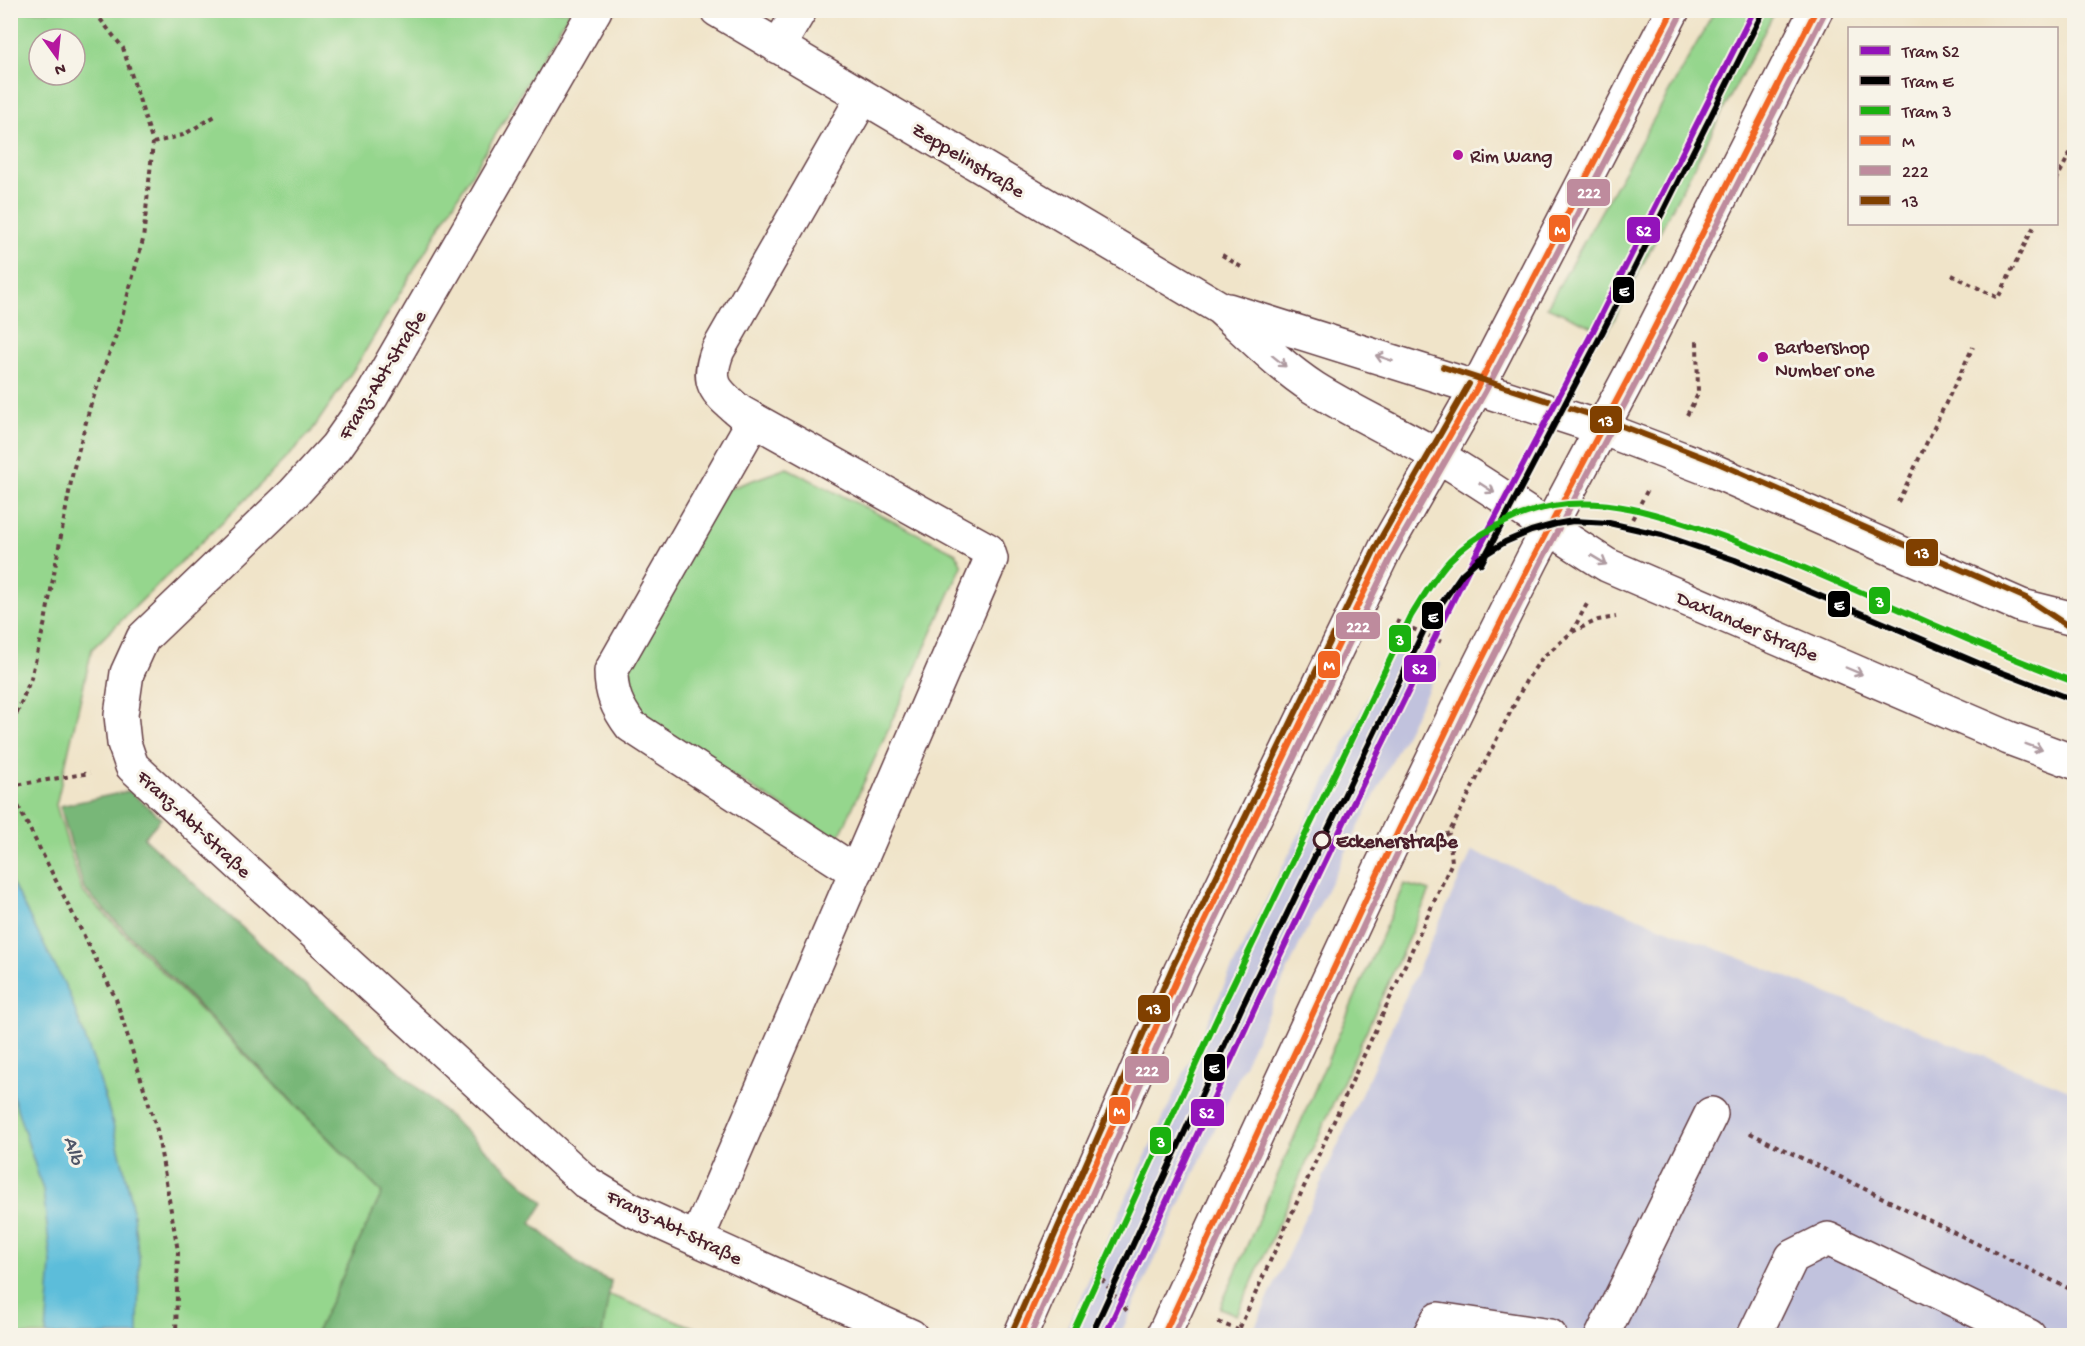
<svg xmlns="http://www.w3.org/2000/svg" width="2085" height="1346" viewBox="0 0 2085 1346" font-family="'Gochi Hand',sans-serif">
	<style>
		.industrial { fill: #c1c2dd }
		.green { fill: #95d68d; stroke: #707a5c; stroke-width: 1.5; fill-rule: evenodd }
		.forest { fill: #78b778; stroke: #616b52; stroke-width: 1.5 }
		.water { fill: #5bbdda; stroke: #526e82; stroke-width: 1.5 }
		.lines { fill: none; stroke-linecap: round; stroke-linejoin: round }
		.minor-casing { stroke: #633d43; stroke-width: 36 }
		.major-casing { stroke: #633d43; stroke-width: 36 }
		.path { stroke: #633d43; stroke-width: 4; stroke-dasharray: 4.5 4.5; stroke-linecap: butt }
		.minor { stroke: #fff; stroke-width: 33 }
		.major { stroke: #fff; stroke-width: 33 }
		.bus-1-casing { stroke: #f7f3e8; stroke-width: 10 }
		.bus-2-casing { stroke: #f7f3e8; stroke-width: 10 }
		.bus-3-casing { stroke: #f7f3e8; stroke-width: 10 }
		.bus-1 { stroke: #f26522; stroke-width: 6 }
		.bus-2 { stroke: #be8b9d; stroke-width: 6 }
		.bus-3 { stroke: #804000; stroke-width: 6 }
		.tram-1-casing { stroke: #f7f3e8; stroke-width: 10 }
		.tram-2-casing { stroke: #f7f3e8; stroke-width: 10 }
		.tram-3-casing { stroke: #f7f3e8; stroke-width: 10 }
		.tram-1 { stroke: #9313ba; stroke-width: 6 }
		.tram-2 { stroke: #000; stroke-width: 6 }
		.tram-3 { stroke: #1ab10f; stroke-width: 6 }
		.oneway { stroke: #ae9aa0 }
		.poi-dot { fill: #b5179e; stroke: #f7f3e8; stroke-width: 2 }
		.stop-dot { fill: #f7f3e8; stroke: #4a1f2b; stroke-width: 3 }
		.labels { text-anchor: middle; stroke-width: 6; stroke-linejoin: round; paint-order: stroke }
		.poi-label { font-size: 20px; fill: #4a1f2b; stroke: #f7f3e8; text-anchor: start }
		.street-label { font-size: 20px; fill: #4a1f2b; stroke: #f7f3e8 }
		.stop-label { font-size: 20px; font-weight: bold; fill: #4a1f2b; stroke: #f7f3e8; text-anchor: start }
		.water-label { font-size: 21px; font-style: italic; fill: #505668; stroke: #f7f3e8 }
		.line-badge { stroke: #f7f3e8; stroke-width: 2 }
		.badge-label { font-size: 16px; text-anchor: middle; font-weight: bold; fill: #fff }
	</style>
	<rect width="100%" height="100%" fill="#f7f3e8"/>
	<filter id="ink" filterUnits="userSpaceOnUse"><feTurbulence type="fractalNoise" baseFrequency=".0167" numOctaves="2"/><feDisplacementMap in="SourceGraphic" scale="12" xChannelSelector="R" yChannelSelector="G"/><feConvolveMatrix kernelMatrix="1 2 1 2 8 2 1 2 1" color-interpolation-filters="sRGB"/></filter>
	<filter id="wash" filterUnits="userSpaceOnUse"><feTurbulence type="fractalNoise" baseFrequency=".008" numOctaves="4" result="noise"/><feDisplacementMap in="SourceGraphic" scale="24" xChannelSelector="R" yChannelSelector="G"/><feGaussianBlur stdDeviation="1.35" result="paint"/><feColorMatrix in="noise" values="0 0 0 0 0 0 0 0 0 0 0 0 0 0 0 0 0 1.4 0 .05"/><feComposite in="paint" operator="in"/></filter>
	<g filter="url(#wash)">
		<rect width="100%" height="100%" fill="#f0e4c9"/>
		<path class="industrial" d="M 1395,643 L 1441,664 L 1303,937 L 1120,1335 L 1063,1335 L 1236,960 Z
			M 1472,851 L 2074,1092 L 2074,1335 L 1251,1336 Z"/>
		<path class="green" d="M 10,11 L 570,11 L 358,363 L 311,432 L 256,489 L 92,649 L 56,805 L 82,891 L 382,1193 L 315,1335 L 11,1335 ZM 39,39 L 75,39 L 75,75 L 39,75 Z
			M 1715,11 L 1775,11 L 1607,333 L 1547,307 Z
			M 787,468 L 956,553 L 962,566 L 841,833 L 832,837 L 634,715 L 627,665 L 725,490 Z
			M 1404,884 L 1430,891 L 1237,1315 L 1220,1308 Z
			M 607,1294 L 714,1335 L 602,1336 Z"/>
		<path class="forest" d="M 129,791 L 161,818 L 144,838 L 544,1203 L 531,1223 L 586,1270 L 611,1281 L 602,1335 L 315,1335 L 382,1193 L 84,889 L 60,806 Z"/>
		<path class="water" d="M 10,879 L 68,991 L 96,1068 L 113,1124 L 130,1194 L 139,1257 L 138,1335 L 46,1335 L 51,1263 L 43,1190 L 11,1090 Z"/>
	</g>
	<g filter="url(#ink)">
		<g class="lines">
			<g class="minor-casing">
				<path id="minor" d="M 595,10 L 372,396 L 336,447 L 294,493 L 143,638 L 127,673 L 121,715 L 124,743 L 132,766 L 587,1183 L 630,1209 L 911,1336
					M 717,10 L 1220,308 C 1250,335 1280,366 1314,388 C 1354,413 1397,432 1438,456 C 1496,490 1550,530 1607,565 L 2009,738 L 2074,762
					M 778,47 L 800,10
					M 1228,310 L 1477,388 L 1601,428 L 1667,453 L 1714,471 L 2022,606 L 2074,619
					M 754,420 L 611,671 C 611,694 617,707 631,726 L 856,872
					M 697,1239 L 991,559 L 988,550 L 740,412 C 715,391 705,383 718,350 L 863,97
					M 1429,1336 L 1438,1319 L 1550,1336
					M 1602,1336 L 1711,1114
					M 1754,1336 L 1792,1257 L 1828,1239 L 2029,1336"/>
			</g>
			<g class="major-casing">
				<path id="major" d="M 1020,1336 L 1181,970 L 1386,547 L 1477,388 L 1673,10
					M 1163,1336 L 1379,871 L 1464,695 L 1533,558 L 1638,360 L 1816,10"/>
			</g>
			<path class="path" d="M 153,143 L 183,135 L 217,115
				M 2056,181 L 2074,145
				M 1222,255 L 1241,267
				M 1952,275 L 1998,298 L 2035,224
				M 1687,415 L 1698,394 L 1697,341
				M 1898,502 L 1973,347
				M 1628,527 L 1647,491
				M 1396,621 L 1444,643
				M 1572,632 L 1588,602
				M 10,719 L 17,713 L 31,678 L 45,622 L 73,471 L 90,407 L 119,327 L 143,240 L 153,143 L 123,48 L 93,10
				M 10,786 L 90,773
				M 10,790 L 116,999 L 157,1130 L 178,1251 L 176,1336
				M 1445,835 L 1449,833 L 1457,818 L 1526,681 L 1542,658 L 1572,632 L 1598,620 L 1616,617
				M 1750,1133 L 2074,1291
				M 1096,1272 L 1127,1311
				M 1218,1322 L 1238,1330
				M 1236,1336 L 1452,862 L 1449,833"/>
			<use href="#minor" class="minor"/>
			<use href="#major" class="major"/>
			<g class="bus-1-casing">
				<path id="bus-1" d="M 1020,1336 L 1181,970 L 1386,547 L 1477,388 L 1673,10
					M 1163,1336 L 1379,871 L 1464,695 L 1533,558 L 1638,360 L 1816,10"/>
			</g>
			<g class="bus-2-casing">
				<path id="bus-2" d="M 1030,1336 L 1189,974 L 1394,551 L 1485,392 L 1681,14
					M 1173,1336 L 1387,875 L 1472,699 L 1541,562 L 1646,364 L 1824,14"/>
			</g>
			<g class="bus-3-casing">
				<path id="bus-3" d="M 1443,367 L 1604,419 L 1718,463 L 2026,598 L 2074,630
					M 1012,1332 L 1173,966 L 1378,543 L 1469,384"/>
			</g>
			<use href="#bus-1" class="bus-1"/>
			<use href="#bus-2" class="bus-2"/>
			<use href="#bus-3" class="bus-3"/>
			<g class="tram-1-casing">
				<path id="tram-1" d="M 1105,1336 L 1259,999 L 1347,816 L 1472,562 L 1590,337 L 1754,10"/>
			</g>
			<g class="tram-2-casing">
				<path id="tram-2" d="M 1481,564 L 1598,341 L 1762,14
					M 1091,1336 L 1242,1007 L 1427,624 L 1462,574 L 1481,557 L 1505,542 L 1531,531 L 1556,524 L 1573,521 L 1609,523 L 1662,535 L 1735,560 L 1985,666 L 2071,699"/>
			</g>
			<g class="tram-3-casing">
				<path id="tram-3" d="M 1073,1332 L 1226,999 L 1411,616 C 1423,597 1435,576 1450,560 C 1476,533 1516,513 1553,506 C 1607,497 1658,514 1708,531 C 1772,553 1833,580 1894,607 C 1953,634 2013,659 2074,682"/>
			</g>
			<use href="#tram-1" class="tram-1"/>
			<use href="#tram-2" class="tram-2"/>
			<use href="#tram-3" class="tram-3"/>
		</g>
		<defs><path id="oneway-shaft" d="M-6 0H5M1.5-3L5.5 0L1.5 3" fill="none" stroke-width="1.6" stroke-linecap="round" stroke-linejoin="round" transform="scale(1.5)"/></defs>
		<g class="oneway">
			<use href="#oneway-shaft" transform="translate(1384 358) rotate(-162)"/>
			<use href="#oneway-shaft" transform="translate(1279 361) rotate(39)"/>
			<use href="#oneway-shaft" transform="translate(1487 488) rotate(33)"/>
			<use href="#oneway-shaft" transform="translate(1599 560) rotate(31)"/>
			<use href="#oneway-shaft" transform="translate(1854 671) rotate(23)"/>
			<use href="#oneway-shaft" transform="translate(2034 747) rotate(20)"/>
		</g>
	</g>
	<g class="poi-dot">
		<circle cx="1458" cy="155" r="6"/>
		<circle cx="1763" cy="357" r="6"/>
	</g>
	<circle class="stop-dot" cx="1322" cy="840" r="8"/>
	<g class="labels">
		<g class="poi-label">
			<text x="1470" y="162">Rim Wang</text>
			<text x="1775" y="353">Barbershop<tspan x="1775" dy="23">Number one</tspan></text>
		</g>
		<g class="street-label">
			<text transform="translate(969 159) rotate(31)" y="7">Zeppelinstraße</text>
			<text transform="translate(381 374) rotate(-58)" y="7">Franz-Abt-Straße</text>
			<text transform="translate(1748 625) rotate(23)" y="7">Daxlander Straße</text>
			<text transform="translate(195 823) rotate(43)" y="7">Franz-Abt-Straße</text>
			<text transform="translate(675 1226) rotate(26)" y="7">Franz-Abt-Straße</text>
		</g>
		<g class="stop-label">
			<text x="1336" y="847">Eckenerstraße</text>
		</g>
		<g class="water-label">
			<text transform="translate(75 1150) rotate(75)" y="7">Alb</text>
		</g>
	</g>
	<g class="line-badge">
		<rect x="1566" y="178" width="45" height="29" rx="6" fill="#be8b9d"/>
		<rect x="1548" y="214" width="23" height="29" rx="6" fill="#f26522"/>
		<rect x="1626" y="216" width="35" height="28" rx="6" fill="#9313ba"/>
		<rect x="1612" y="276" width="23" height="28" rx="6" fill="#000"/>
		<rect x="1589" y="405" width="34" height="29" rx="6" fill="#804000"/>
		<rect x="1905" y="538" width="34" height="29" rx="6" fill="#804000"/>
		<rect x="1868" y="586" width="23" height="29" rx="6" fill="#1ab10f"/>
		<rect x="1827" y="590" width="24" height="28" rx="6" fill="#000"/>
		<rect x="1421" y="601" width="23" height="29" rx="6" fill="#000"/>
		<rect x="1335" y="611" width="46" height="29" rx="6" fill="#be8b9d"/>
		<rect x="1388" y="624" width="24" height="29" rx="6" fill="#1ab10f"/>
		<rect x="1317" y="650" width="24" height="29" rx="6" fill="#f26522"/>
		<rect x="1403" y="654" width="34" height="29" rx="6" fill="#9313ba"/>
		<rect x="1137" y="994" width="34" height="29" rx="6" fill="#804000"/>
		<rect x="1203" y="1053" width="23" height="29" rx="6" fill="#000"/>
		<rect x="1124" y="1055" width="46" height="29" rx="6" fill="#be8b9d"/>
		<rect x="1108" y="1096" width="23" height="29" rx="6" fill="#f26522"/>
		<rect x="1190" y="1098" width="35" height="29" rx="6" fill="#9313ba"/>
		<rect x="1149" y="1126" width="23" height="29" rx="6" fill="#1ab10f"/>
	</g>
	<g class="badge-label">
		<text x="1589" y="198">222</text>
		<text x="1560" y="235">M</text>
		<text x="1644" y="236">S2</text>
		<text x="1624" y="296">E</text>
		<text x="1606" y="426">13</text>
		<text x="1922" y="558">13</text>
		<text x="1880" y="607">3</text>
		<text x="1839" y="610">E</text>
		<text x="1433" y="622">E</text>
		<text x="1358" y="632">222</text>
		<text x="1400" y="645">3</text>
		<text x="1329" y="670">M</text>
		<text x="1420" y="674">S2</text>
		<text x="1154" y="1014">13</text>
		<text x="1214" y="1073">E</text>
		<text x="1147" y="1076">222</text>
		<text x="1119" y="1116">M</text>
		<text x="1207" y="1118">S2</text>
		<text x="1161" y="1147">3</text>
	</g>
	<rect width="2085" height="1346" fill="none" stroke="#f7f3e8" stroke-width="36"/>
	<rect x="1848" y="27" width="210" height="198" fill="#f7f3e8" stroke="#b29e9c" stroke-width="1.5"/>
	<rect x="1860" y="46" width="30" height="9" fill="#9313ba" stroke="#b29e9c" stroke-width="1.5"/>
	<text x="1902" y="57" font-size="18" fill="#4a1f2b">Tram S2</text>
	<rect x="1860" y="76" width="30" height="9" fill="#000000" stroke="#b29e9c" stroke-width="1.5"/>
	<text x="1902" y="87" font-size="18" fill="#4a1f2b">Tram E</text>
	<rect x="1860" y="106" width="30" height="9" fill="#1ab10f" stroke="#b29e9c" stroke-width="1.5"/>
	<text x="1902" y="117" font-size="18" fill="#4a1f2b">Tram 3</text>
	<rect x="1860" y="136" width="30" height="9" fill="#f26522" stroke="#b29e9c" stroke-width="1.5"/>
	<text x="1902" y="147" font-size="18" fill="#4a1f2b">M</text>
	<rect x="1860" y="166" width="30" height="9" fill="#be8b9d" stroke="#b29e9c" stroke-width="1.5"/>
	<text x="1902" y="177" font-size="18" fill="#4a1f2b">222</text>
	<rect x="1860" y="196" width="30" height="9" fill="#804000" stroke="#b29e9c" stroke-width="1.5"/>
	<text x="1902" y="207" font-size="18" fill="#4a1f2b">13</text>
	<g transform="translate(57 57) rotate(165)"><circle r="28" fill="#f7f3e8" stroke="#b29e9c" stroke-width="1.5"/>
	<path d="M0-4.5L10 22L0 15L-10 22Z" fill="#b5179e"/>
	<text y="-9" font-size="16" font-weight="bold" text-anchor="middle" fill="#4a1f2b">N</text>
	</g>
</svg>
